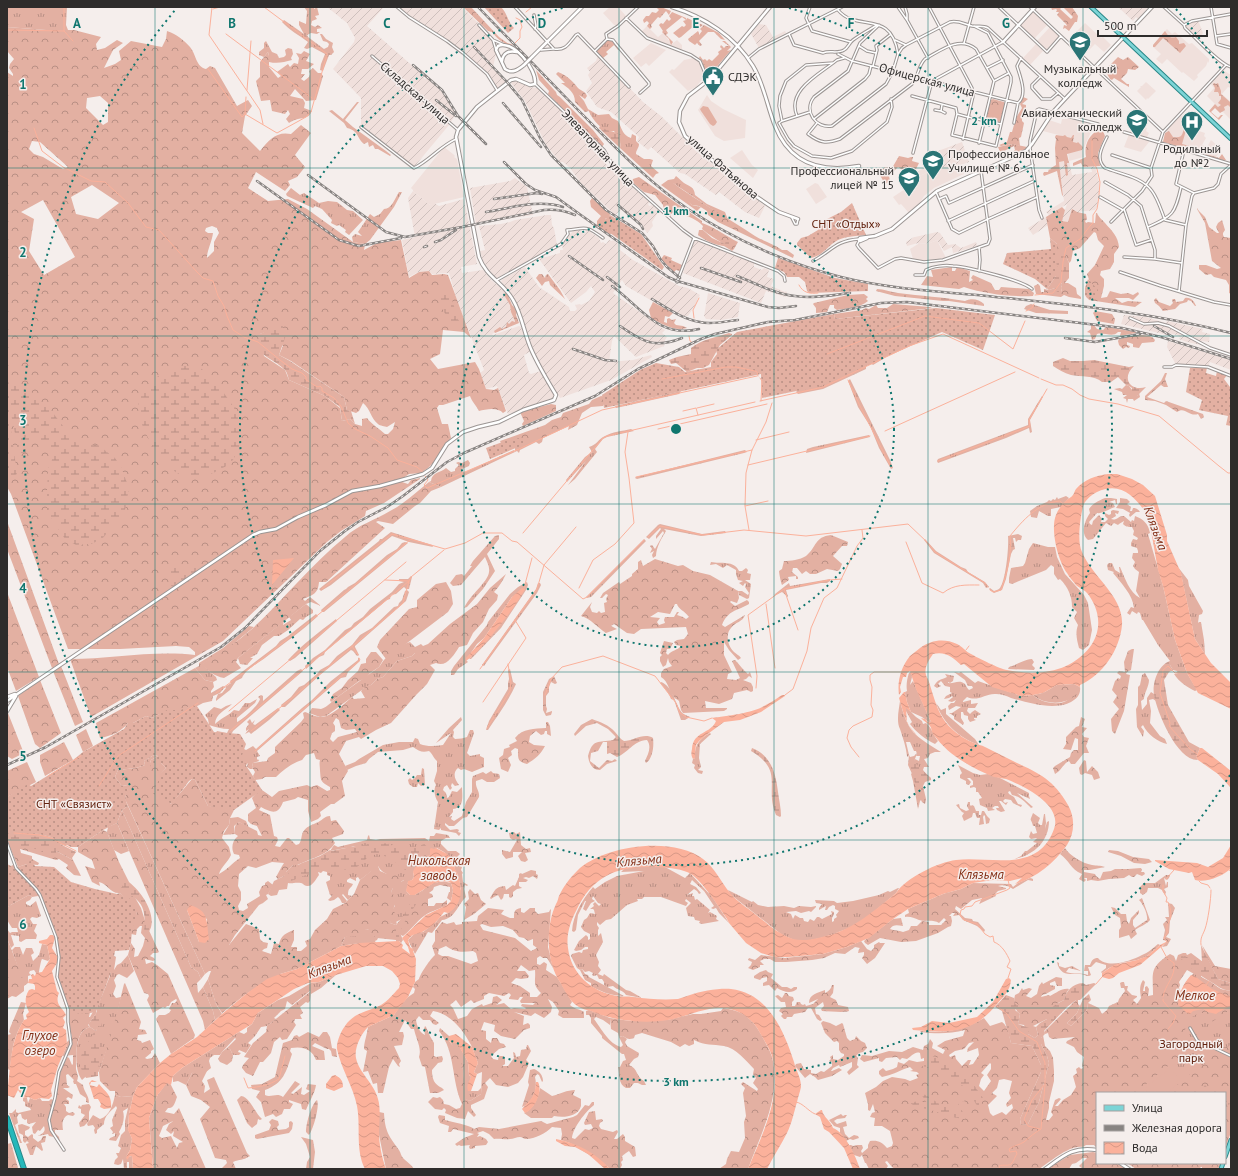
<svg xmlns="http://www.w3.org/2000/svg" width="1238" height="1176" viewBox="0 0 1238 1176" font-family="'PT Sans',sans-serif">
	<style>
		.built { fill: #f0e0dc }
		.industrial { fill: url(#industrial-furrows) }
		.grass { fill: url(#grass-tufts) }
		.forest { fill: url(#forest-crowns); fill-rule: evenodd }
		.wetland { fill: url(#wetland-marsh) }
		.garden { fill: url(#garden-dots) }
		.pitch { fill: #e3b0a2 }
		.water { fill: url(#water-waves) }
		.lines { fill: none; stroke-linecap: round; stroke-linejoin: round }
		.stream { stroke: #fbb19b; stroke-width: 1 }
		.street-casing { stroke: #9c9694; stroke-width: 3.5 }
		.secondary-casing { stroke: #9c9694; stroke-width: 4.5 }
		.primary-casing { stroke: #288788; stroke-width: 5 }
		.highway-casing { stroke: #288788; stroke-width: 6 }
		.street { stroke: #fff; stroke-width: 1.5 }
		.secondary { stroke: #fff; stroke-width: 2.5 }
		.primary { stroke: #7cd4d6; stroke-width: 3 }
		.highway { stroke: #25b8ba; stroke-width: 4 }
		.rail-casing { stroke: #888482; stroke-width: 2.5 }
		.rail { stroke: #f5eeec; stroke-width: 1; stroke-dasharray: 3; stroke-linecap: butt }
		.secondary-bridge-casing { stroke: #9c9694; stroke-width: 4.5; stroke-linecap: butt }
		.secondary-bridge { stroke: #fff; stroke-width: 2.5 }
		.grid { fill: none; stroke: #0f766e; stroke-width: 1; stroke-opacity: 0.55 }
		.ring { fill: none; stroke: #0f766e; stroke-width: 2; stroke-dasharray: 2 4 }
		.labels { text-anchor: middle; stroke-width: 3; stroke-linejoin: round; paint-order: stroke }
		.poi-label { font-size: 12px; fill: #2e2c2b; stroke: #f5eeec }
		.street-label { font-size: 12px; fill: #2e2c2b; stroke: #f5eeec }
		.park-label { font-size: 12px; fill: #62210e; stroke: #f5eeec }
		.water-label { font-size: 13px; font-style: italic; fill: #842f16; stroke: #f5eeec }
		.grid-label { font-size: 13px; text-anchor: middle; font-weight: bold; fill: #0f766e; stroke: #f5eeec; stroke-width: 3; stroke-linejoin: round; paint-order: stroke }
		.centre { fill: #0f766e; stroke: #f5eeec; stroke-width: 2 }
		.ring-label { font-size: 12px; text-anchor: middle; font-weight: bold; fill: #0f766e; stroke: #f5eeec; stroke-width: 3; stroke-linejoin: round; paint-order: stroke }
	</style>
	<defs>
		<pattern id="industrial-furrows" width="10" height="10" patternUnits="userSpaceOnUse"><rect width="10" height="10" fill="#f0e0dc"/><path d="M-1 1l2-2M0 10L10 0M9 11l2-2" fill="none" stroke="#cec0bd"/></pattern>
		<pattern id="grass-tufts" width="24" height="20" patternUnits="userSpaceOnUse"><rect width="24" height="20" fill="#e3b0a2"/><path d="M3 7l-1-3M5 7V3M7 7l1-3M15 17l-1-3M17 17v-4M19 17l1-3" fill="none" stroke="#b88f84"/></pattern>
		<pattern id="forest-crowns" width="20" height="18" patternUnits="userSpaceOnUse"><rect width="20" height="18" fill="#e3b0a2"/><path d="M2 6a3 3 0 1 1 6 0M12 15a3 3 0 1 1 6 0" fill="none" stroke="#b88f84"/></pattern>
		<pattern id="wetland-marsh" width="20" height="14" patternUnits="userSpaceOnUse"><rect width="20" height="14" fill="#e3b0a2"/><path d="M1 5h8M5 5V1M11 12h8M15 12V8" fill="none" stroke="#b88f84"/></pattern>
		<pattern id="garden-dots" width="8" height="8" patternUnits="userSpaceOnUse"><rect width="8" height="8" fill="#e3b0a2"/><path d="M2 2h.1M6 6h.1" fill="none" stroke="#b88f84" stroke-width="1.8" stroke-linecap="round"/></pattern>
		<pattern id="water-waves" width="16" height="10" patternUnits="userSpaceOnUse"><rect width="16" height="10" fill="#fbb19b"/><path d="M0 5q4-4 8 0t8 0" fill="none" stroke="#d79886"/></pattern>
	</defs>
	<rect width="100%" height="100%" fill="#f5eeec"/>
	<path class="built" d="M 610,7 L 618,7 L 626,16 L 617,25 L 614,25 L 603,13 Z
		M 1033,11 L 1048,24 L 1034,39 L 1019,25 Z
		M 1085,23 L 1101,38 L 1103,37 L 1111,45 L 1104,52 L 1095,44 L 1089,50 L 1073,35 Z
		M 647,26 L 658,37 L 663,33 L 672,44 L 677,40 L 682,45 L 682,50 L 647,38 L 641,32 Z
		M 1050,27 L 1059,36 L 1046,50 L 1037,41 Z
		M 1167,29 L 1172,34 L 1175,32 L 1189,44 L 1192,43 L 1209,59 L 1209,63 L 1208,61 L 1206,66 L 1197,75 L 1198,77 L 1194,81 L 1183,72 L 1182,73 L 1167,59 L 1162,64 L 1156,59 L 1161,54 L 1153,47 L 1153,45 Z
		M 651,43 L 666,50 L 649,66 L 646,63 L 641,67 L 633,58 Z
		M 1036,44 L 1043,51 L 1030,65 L 1023,58 Z
		M 694,58 L 700,62 L 705,76 L 696,87 L 688,91 L 669,72 L 672,69 L 674,70 L 684,60 Z
		M 1223,70 L 1231,75 L 1231,88 L 1228,87 L 1222,94 L 1231,102 L 1231,120 L 1207,96 L 1214,88 L 1210,83 Z
		M 1146,82 L 1156,91 L 1148,99 L 1147,98 L 1146,100 L 1137,91 L 1141,87 L 1140,86 L 1142,86 Z
		M 707,95 L 711,101 L 723,109 L 746,120 L 745,138 L 724,141 L 715,136 L 698,110 Z
		M 1181,115 L 1186,120 L 1184,123 L 1187,127 L 1205,133 L 1204,136 L 1206,138 L 1202,145 L 1207,147 L 1211,140 L 1221,149 L 1216,157 L 1163,141 L 1167,130 Z
		M 1062,119 L 1071,119 L 1094,125 L 1083,150 L 1084,157 L 1069,161 L 1066,137 L 1043,131 L 1049,120 L 1061,124 Z
		M 1133,124 L 1147,128 L 1146,131 L 1149,133 L 1147,137 L 1149,142 L 1141,152 L 1124,147 Z
		M 444,147 L 453,154 L 455,156 L 454,157 L 457,159 L 464,197 L 430,205 L 413,191 L 413,190 L 411,188 Z
		M 742,150 L 752,165 L 758,170 L 753,178 L 730,158 Z
		M 961,165 L 964,174 L 934,188 L 924,196 L 920,203 L 909,213 L 901,204 L 899,205 L 893,197 L 914,183 L 919,176 L 932,171 L 950,169 Z
		M 815,183 L 818,184 L 827,197 L 816,204 L 806,189 Z
		M 937,240 L 946,258 L 923,261 L 913,259 L 910,249 L 918,244 L 930,243 Z"/>
	<path class="industrial" d="M 327,7 L 384,7 L 367,26 L 424,76 L 424,79 L 428,78 L 445,95 L 456,114 L 449,125 L 414,167 L 361,125 L 361,98 L 333,69 L 354,42 L 355,38 L 347,23 Z
		M 398,7 L 462,7 L 493,38 L 496,54 L 493,67 L 507,81 L 497,88 L 491,77 L 488,73 L 456,46 L 404,12 Z
		M 1118,7 L 1148,7 L 1138,19 L 1136,17 L 1133,21 Z
		M 1198,20 L 1203,33 L 1200,38 L 1186,28 L 1185,25 L 1195,21 Z
		M 759,24 L 766,25 L 773,37 L 785,31 L 786,33 L 759,48 L 751,34 Z
		M 598,55 L 643,102 L 661,116 L 697,152 L 765,206 L 759,218 L 745,212 L 719,192 L 716,195 L 685,174 L 680,173 L 651,147 L 648,150 L 637,141 L 639,137 L 611,112 L 597,107 L 586,91 L 592,83 L 588,75 L 590,72 L 587,68 L 596,61 Z
		M 516,80 L 529,87 L 537,88 L 541,91 L 598,149 L 606,164 L 647,200 L 650,202 L 648,204 L 649,206 L 652,205 L 659,211 L 652,222 L 653,226 L 647,233 L 642,225 L 623,208 L 621,207 L 620,209 L 621,210 L 615,215 L 581,183 L 570,168 L 563,162 L 560,162 L 546,145 L 525,101 L 511,83 Z
		M 962,142 L 969,162 L 935,174 L 932,171 L 919,176 L 918,172 L 929,163 L 928,158 L 930,154 Z
		M 1060,161 L 1069,161 L 1072,175 L 1092,172 L 1091,167 L 1095,166 L 1099,182 L 1099,195 L 1097,207 L 1095,210 L 1077,212 L 1068,222 L 1061,221 L 1067,204 L 1049,215 L 1046,212 L 1064,201 L 1059,162 Z
		M 515,178 L 527,187 L 533,215 L 511,218 L 476,224 L 470,188 L 510,181 Z
		M 413,191 L 430,205 L 434,203 L 439,206 L 464,199 L 477,264 L 461,267 L 462,273 L 483,270 L 491,280 L 506,292 L 517,322 L 492,334 L 493,335 L 519,326 L 521,327 L 531,351 L 524,355 L 529,373 L 531,374 L 541,371 L 555,395 L 551,400 L 508,414 L 497,386 L 486,389 L 480,373 L 484,370 L 457,300 L 449,273 L 432,274 L 429,271 L 418,272 L 409,277 L 402,240 L 415,237 L 408,198 Z
		M 547,215 L 551,215 L 552,225 L 554,228 L 557,245 L 503,275 L 497,278 L 493,275 L 485,264 L 484,264 L 480,251 L 485,250 L 479,226 L 501,224 L 510,222 L 515,220 Z
		M 1046,217 L 1048,225 L 1033,235 L 1028,228 Z
		M 580,230 L 584,234 L 587,230 L 599,238 L 601,243 L 603,242 L 606,244 L 609,240 L 612,241 L 613,240 L 621,246 L 620,250 L 633,260 L 679,286 L 688,288 L 700,295 L 697,300 L 697,302 L 688,316 L 684,316 L 682,318 L 626,286 L 622,280 L 613,293 L 665,330 L 662,333 L 667,337 L 665,340 L 664,346 L 636,357 L 614,336 L 612,341 L 609,362 L 633,360 L 651,355 L 652,357 L 611,380 L 560,398 L 538,360 L 528,337 L 515,300 L 501,281 L 503,279 L 525,267 L 539,287 L 569,307 L 570,311 L 575,311 L 577,309 L 575,305 L 580,304 L 581,305 L 589,301 L 595,292 L 591,286 L 586,292 L 571,303 L 539,259 L 560,253 L 560,250 L 563,250 L 562,244 L 573,231 Z
		M 937,232 L 940,233 L 948,245 L 955,244 L 961,248 L 976,242 L 977,246 L 953,253 L 952,247 L 944,251 L 937,240 L 930,243 L 918,244 L 918,243 L 907,246 L 906,242 L 914,237 L 915,237 Z
		M 695,240 L 754,263 L 754,267 L 762,270 L 764,268 L 769,270 L 767,277 L 774,279 L 771,286 L 785,292 L 786,291 L 787,293 L 786,297 L 766,291 L 761,303 L 683,273 Z
		M 708,293 L 740,303 L 738,317 L 721,320 L 706,319 L 704,316 Z
		M 1124,315 L 1146,317 L 1166,323 L 1167,321 L 1203,329 L 1202,332 L 1210,334 L 1209,342 L 1202,341 L 1201,345 L 1187,342 L 1179,339 L 1180,337 L 1177,335 L 1168,333 L 1167,335 L 1121,324 Z
		M 1168,341 L 1231,360 L 1231,370 L 1210,362 L 1208,367 L 1176,365 L 1167,347 Z"/>
	<path class="grass" d="M 7,7 L 67,7 L 66,25 L 68,30 L 46,30 L 7,27 Z
		M 304,7 L 310,7 L 311,8 L 314,7 L 314,9 L 317,7 L 319,15 L 315,16 L 317,19 L 312,21 L 311,25 L 315,27 L 318,25 L 322,28 L 317,29 L 317,32 L 320,32 L 317,34 L 311,33 L 307,35 L 308,37 L 324,49 L 328,47 L 329,44 L 327,42 L 323,41 L 320,34 L 322,34 L 326,39 L 333,43 L 332,47 L 334,52 L 331,55 L 329,55 L 323,71 L 320,70 L 321,64 L 325,54 L 312,47 L 307,49 L 304,48 L 308,42 C 299,35 289,30 282,22 L 284,20 L 304,34 L 299,25 L 299,21 L 306,24 L 307,11 Z
		M 656,7 L 661,7 L 671,11 L 669,15 L 666,11 L 660,18 L 658,17 L 651,25 L 652,27 L 650,29 L 647,26 L 649,23 L 647,21 L 644,23 L 643,20 L 646,16 L 649,16 L 652,12 L 656,13 L 659,10 Z
		M 672,12 L 686,18 L 686,20 L 682,17 L 666,30 L 668,33 L 666,35 L 673,42 L 671,45 L 669,39 L 662,32 L 663,31 L 659,25 L 661,23 L 663,24 L 667,19 L 669,21 L 671,19 L 669,16 Z
		M 687,18 L 703,25 L 699,28 L 696,24 L 681,37 L 679,38 L 673,33 L 682,26 L 684,27 L 686,25 L 683,21 L 686,20 Z
		M 704,25 L 719,33 L 725,40 L 721,39 L 714,32 L 708,32 L 699,41 L 702,45 L 700,46 L 697,43 L 695,45 L 689,41 L 688,39 L 698,31 L 699,33 L 699,35 L 702,31 L 700,29 Z
		M 607,40 L 613,41 L 619,49 L 618,50 L 614,45 L 606,52 L 608,54 L 603,58 L 596,51 Z
		M 266,41 L 272,52 L 277,54 L 279,58 L 284,57 L 286,55 L 285,50 L 288,48 L 292,49 L 293,54 L 291,58 L 292,60 C 284,62 278,64 269,62 L 269,56 L 268,52 L 264,57 L 259,55 L 259,52 L 264,48 L 264,43 Z
		M 722,41 L 725,41 L 731,47 L 727,51 L 731,50 L 709,76 L 707,76 L 702,61 L 699,58 L 700,56 L 703,60 L 705,59 L 707,61 L 709,59 L 712,61 L 719,54 L 718,52 L 722,49 L 720,47 L 721,45 L 724,48 L 726,46 L 729,46 Z
		M 357,102 L 359,102 L 345,120 L 353,127 L 386,151 L 391,155 L 390,156 L 378,149 L 375,149 L 373,145 L 369,147 L 368,142 L 364,144 C 356,137 359,131 347,128 L 344,123 L 329,111 L 332,110 L 343,119 Z
		M 588,109 L 598,115 L 609,114 L 612,118 L 618,121 C 622,128 622,135 631,138 L 632,134 L 636,136 L 636,141 L 639,144 C 639,148 636,150 636,154 L 644,159 L 650,159 L 653,160 L 651,166 L 659,173 L 656,174 L 653,178 L 620,148 L 621,142 L 614,131 C 612,131 609,132 607,131 C 599,128 590,116 588,109 Z
		M 1013,144 L 1027,147 L 1027,149 L 1015,154 L 1013,152 L 1015,150 L 1014,146 L 1002,152 L 1003,154 L 1007,154 L 1008,156 L 1003,160 L 998,147 Z
		M 676,176 C 679,178 681,181 684,183 C 690,187 694,186 695,195 L 707,204 L 725,212 L 728,220 L 673,183 L 692,205 L 701,207 L 697,211 L 661,185 L 668,180 L 674,179 Z
		M 291,188 L 300,195 L 304,193 L 319,203 L 328,201 L 337,202 L 347,210 L 353,211 L 363,220 L 349,235 L 345,232 L 346,230 L 339,225 L 337,226 L 331,223 L 332,220 L 322,209 L 315,206 L 313,208 L 287,196 L 286,194 Z
		M 399,192 L 402,192 L 394,207 L 370,240 L 365,244 L 353,242 L 352,237 L 355,234 L 362,236 L 358,232 L 370,214 L 374,217 L 380,214 L 384,209 C 392,209 395,198 399,192 Z
		M 592,198 L 610,214 L 609,218 L 606,218 L 604,222 L 615,233 L 609,234 L 597,226 L 597,221 L 601,216 L 591,207 L 590,201 Z
		M 539,274 L 542,274 L 545,278 L 546,275 L 548,274 L 560,290 L 565,299 L 550,285 L 549,281 L 545,282 L 542,286 L 536,278 Z
		M 1031,304 L 1050,310 L 1068,311 L 1068,314 L 1036,313 L 1024,309 L 1026,306 Z
		M 882,358 L 883,359 L 873,365 L 872,364 L 866,366 L 866,369 L 823,389 L 798,394 L 796,392 L 798,390 Z
		M 850,379 L 890,460 L 893,468 L 891,469 L 879,448 L 870,426 L 858,407 L 848,381 Z
		M 1126,385 L 1129,386 L 1137,396 L 1139,393 L 1140,397 L 1134,401 L 1133,399 L 1128,399 L 1127,403 L 1126,399 L 1123,398 L 1127,395 L 1123,395 L 1122,392 L 1114,389 L 1120,388 L 1122,389 Z
		M 681,391 L 679,394 L 616,408 L 615,406 Z
		M 1042,396 L 1043,397 L 1030,420 L 1032,432 L 1030,433 L 1029,428 L 1006,438 L 938,463 L 937,461 L 938,459 L 1028,425 L 1028,419 Z
		M 631,429 L 634,431 L 607,437 L 603,439 L 595,449 L 597,452 L 575,479 L 568,485 L 586,461 L 567,482 L 566,480 L 585,457 L 592,452 L 589,447 C 597,445 598,439 605,436 C 612,432 622,431 631,429 Z
		M 869,435 L 870,437 L 806,453 L 807,449 L 813,447 Z
		M 514,450 L 515,452 L 441,487 L 429,482 L 431,481 C 432,472 440,473 446,468 L 451,472 L 455,471 L 455,469 L 459,465 L 456,463 L 458,462 L 462,463 L 468,460 L 470,463 L 469,466 L 462,469 L 463,473 Z
		M 745,450 L 747,452 L 744,453 L 637,479 L 635,478 L 636,477 Z
		M 1066,496 L 1069,498 L 1061,507 L 1051,509 L 1051,516 L 1048,516 L 1039,511 L 1037,518 L 1031,517 L 1030,511 L 1037,506 L 1047,502 L 1049,500 L 1051,501 L 1053,499 L 1055,500 L 1057,497 L 1058,499 Z
		M 1105,498 L 1111,498 L 1117,499 L 1117,504 L 1116,504 L 1115,500 L 1109,502 L 1113,503 L 1115,507 C 1109,509 1102,514 1097,513 L 1089,522 L 1090,524 L 1092,525 L 1093,521 L 1099,515 L 1102,519 L 1101,522 L 1105,522 L 1108,519 L 1105,516 L 1105,513 L 1109,515 L 1111,514 L 1111,511 L 1113,510 L 1119,511 L 1118,514 L 1115,513 L 1116,516 L 1111,519 C 1117,521 1119,515 1124,516 L 1131,522 L 1132,520 L 1134,521 L 1135,516 C 1143,519 1148,523 1150,533 L 1148,534 L 1163,586 L 1175,640 L 1187,673 L 1197,690 L 1195,691 C 1187,687 1179,682 1174,674 L 1178,673 L 1177,671 L 1173,670 L 1170,665 L 1170,661 L 1158,645 L 1143,620 L 1142,620 L 1140,613 L 1138,612 L 1137,614 L 1132,611 L 1130,615 L 1127,613 L 1131,607 L 1134,608 C 1133,595 1121,583 1113,573 L 1114,572 L 1108,570 L 1107,565 L 1109,563 L 1112,563 L 1115,570 L 1120,573 L 1119,567 L 1120,567 C 1125,578 1129,592 1140,598 L 1136,591 L 1139,572 L 1135,569 L 1133,566 L 1135,562 L 1132,558 L 1133,553 L 1138,553 L 1138,551 L 1137,548 L 1131,546 L 1131,543 L 1133,539 L 1137,540 L 1138,538 L 1133,535 L 1134,531 L 1132,527 C 1128,527 1126,527 1123,524 L 1124,521 L 1119,524 L 1118,525 L 1114,523 L 1111,526 L 1106,523 L 1093,539 L 1088,540 C 1080,534 1085,520 1090,513 L 1089,509 C 1093,503 1098,501 1105,498 Z
		M 1120,498 L 1127,499 L 1130,502 L 1127,504 L 1131,507 L 1130,511 L 1132,511 L 1133,508 C 1136,508 1138,509 1140,512 L 1136,512 L 1130,517 L 1129,515 L 1130,513 L 1123,509 L 1116,508 L 1120,502 Z
		M 660,524 L 702,534 L 725,531 L 726,533 L 701,536 L 664,529 L 666,531 C 662,538 656,547 656,556 L 653,558 L 652,555 L 654,551 L 650,553 L 652,549 L 650,546 L 652,545 L 655,549 L 664,533 L 663,531 L 656,539 L 656,536 L 661,529 L 660,528 L 649,539 L 646,537 L 658,525 Z
		M 391,532 L 432,545 L 433,547 L 409,542 L 392,536 L 331,585 L 321,591 L 319,589 L 379,541 L 380,539 L 382,539 Z
		M 1018,534 L 1022,536 L 1021,540 L 1018,540 L 1016,542 L 1015,538 L 1013,538 L 1015,549 L 1013,550 L 1011,554 L 1006,579 L 1002,590 L 994,593 L 989,589 L 990,588 L 994,591 C 996,590 998,590 1000,588 C 1006,580 1009,546 1008,536 Z
		M 499,535 L 499,539 L 487,554 L 495,571 L 483,589 L 467,607 L 464,608 C 469,596 488,582 489,572 C 490,567 487,562 485,557 L 461,585 L 453,586 L 450,583 L 456,575 L 462,574 L 464,576 L 472,566 L 470,566 L 473,561 L 495,536 Z
		M 644,539 L 646,541 L 643,544 L 591,597 L 587,598 L 586,597 Z
		M 925,539 L 936,551 L 961,567 L 966,569 L 968,572 L 985,582 L 989,587 L 986,588 L 983,583 L 934,553 L 924,540 Z
		M 405,542 L 408,543 L 324,612 L 322,612 L 321,610 L 344,590 L 346,589 L 348,587 L 355,583 L 387,555 L 397,549 L 402,543 Z
		M 1033,543 L 1048,547 L 1055,547 L 1057,557 L 1065,574 L 1084,595 L 1088,603 L 1092,630 L 1089,645 L 1083,650 L 1079,648 C 1077,640 1075,633 1078,625 L 1074,618 L 1077,612 L 1072,607 C 1072,596 1068,587 1060,579 L 1058,580 L 1054,574 L 1054,567 L 1051,565 L 1046,570 L 1012,584 L 1009,583 L 1009,578 L 1011,568 L 1023,566 L 1025,563 L 1029,549 Z
		M 711,562 C 721,564 734,560 739,571 L 742,571 L 746,568 L 748,570 L 747,573 L 751,574 L 750,580 L 745,580 L 751,584 L 749,598 L 747,599 L 739,595 L 738,591 L 742,591 L 748,595 L 749,593 L 745,587 L 746,584 L 745,583 L 743,586 L 739,583 L 743,581 L 738,580 L 736,574 L 736,570 L 727,565 L 723,568 L 716,564 L 710,565 Z
		M 1178,567 L 1188,580 L 1189,586 L 1203,611 L 1202,614 L 1199,615 L 1198,623 L 1199,622 L 1201,622 L 1204,640 L 1205,654 L 1195,639 L 1181,574 Z
		M 411,576 L 412,577 L 409,589 L 406,589 L 404,587 L 396,594 L 391,595 L 390,599 L 387,600 L 325,652 L 324,655 L 319,657 L 306,669 L 305,666 L 313,658 L 325,650 L 345,630 L 351,627 L 354,623 L 363,617 L 370,609 L 392,592 L 399,584 L 404,582 L 399,581 L 399,579 L 408,579 Z
		M 830,579 L 830,581 L 827,583 L 821,583 L 786,590 L 788,597 L 782,592 L 774,596 L 775,594 L 789,583 L 790,586 Z
		M 527,582 L 528,585 L 526,590 L 501,628 L 471,659 L 469,659 L 487,640 L 522,593 L 512,597 L 484,638 L 477,644 L 466,660 L 468,662 L 458,669 L 454,675 L 451,675 L 451,671 L 454,666 L 487,625 L 488,622 L 510,594 L 518,587 Z
		M 538,583 L 540,583 L 541,585 L 537,593 L 486,663 L 484,666 L 482,665 L 536,589 Z
		M 407,590 L 409,592 L 406,601 L 355,646 L 355,647 L 359,655 L 357,656 L 353,651 L 351,650 L 320,675 L 285,707 L 282,707 L 281,705 L 291,697 L 299,687 L 304,685 L 317,674 L 320,670 L 329,665 L 337,656 L 352,645 L 360,635 L 372,628 L 394,607 L 398,606 L 399,603 L 402,600 L 405,591 Z
		M 306,604 L 313,610 L 313,613 L 306,617 L 303,620 L 300,619 L 288,630 L 279,636 L 274,636 L 262,645 L 257,654 L 250,658 L 253,658 L 247,665 L 240,664 L 238,658 L 284,621 L 283,625 L 291,620 L 289,617 Z
		M 316,614 L 318,616 C 302,631 283,644 265,658 C 258,663 245,670 242,678 L 236,681 L 230,690 L 216,701 L 216,699 L 218,694 L 222,693 L 226,688 L 225,687 L 231,683 L 230,681 L 276,646 L 280,641 L 288,636 Z
		M 336,619 L 337,621 L 295,658 L 290,661 L 288,660 C 302,645 319,632 336,619 Z
		M 249,626 L 254,627 L 226,650 L 203,664 L 209,671 L 216,677 L 217,680 L 213,682 L 205,680 L 195,668 L 199,666 L 199,663 L 223,648 Z
		M 410,642 L 415,647 L 415,653 L 412,656 L 397,661 L 383,677 L 377,679 L 371,685 L 366,687 L 326,716 L 320,717 L 309,713 L 312,708 C 315,708 319,709 321,709 C 328,707 333,700 339,696 C 352,686 366,677 379,667 C 381,665 382,662 384,660 C 391,653 400,645 410,642 Z
		M 358,658 L 359,658 L 360,661 L 348,672 L 346,677 L 341,678 L 257,751 L 260,756 L 257,757 L 257,760 L 258,759 L 259,761 L 253,763 L 252,767 L 253,769 L 250,769 L 247,767 L 248,763 L 245,766 L 238,756 L 242,748 L 246,750 L 253,746 L 256,749 L 302,708 L 312,700 L 331,681 L 358,660 Z
		M 1032,659 L 1034,662 L 1032,665 L 1035,668 L 1034,670 L 1008,669 L 1009,667 C 1017,665 1022,660 1032,659 Z
		M 301,669 L 303,671 L 233,731 L 231,735 L 215,734 L 217,731 L 227,733 L 229,729 C 222,729 215,727 209,725 L 208,719 L 205,715 L 214,707 L 221,709 L 226,706 L 232,704 C 226,710 215,714 215,724 C 221,718 228,716 234,710 L 239,711 L 245,703 L 250,703 L 257,699 L 255,703 L 237,718 L 237,722 C 242,720 259,705 260,699 L 258,697 L 261,695 L 263,696 L 263,701 L 297,671 Z
		M 510,669 L 513,682 L 516,684 C 509,700 498,715 488,730 L 486,730 L 489,721 L 508,689 L 508,683 L 509,679 L 508,670 Z
		M 911,672 L 912,677 L 910,685 L 913,681 L 931,722 L 930,723 L 922,717 L 911,712 L 907,702 L 905,692 L 907,691 C 906,685 907,679 909,673 Z
		M 954,672 L 959,673 L 961,672 L 975,683 L 978,681 L 1021,696 L 1033,695 C 1040,702 1057,706 1066,701 C 1071,698 1076,691 1080,687 C 1081,694 1077,699 1071,702 C 1053,711 1030,703 1011,698 C 1007,696 1001,694 996,694 C 986,693 978,702 967,697 L 963,701 L 963,702 L 971,700 L 971,704 L 978,703 L 975,708 L 968,708 L 967,711 L 970,714 L 972,712 L 975,710 L 981,714 L 977,716 L 977,718 L 974,718 L 974,719 L 976,720 L 970,722 L 968,719 L 968,716 L 964,715 L 963,712 L 961,712 L 961,718 L 964,723 L 963,725 L 954,719 L 954,716 L 949,713 L 952,713 L 961,707 L 956,706 L 949,710 L 948,706 L 951,703 L 954,703 L 956,700 L 952,702 L 948,701 L 953,697 L 952,696 L 949,698 L 944,699 L 946,696 L 952,693 L 950,692 L 950,687 L 945,686 L 941,681 L 938,684 L 941,686 L 937,688 L 934,686 C 938,679 941,680 947,677 L 945,674 L 954,676 L 953,681 L 950,683 L 948,682 L 948,683 C 954,684 959,679 965,684 C 966,686 967,688 969,690 L 973,688 L 972,686 L 968,686 L 965,680 Z
		M 1145,673 L 1149,680 C 1149,687 1144,693 1144,699 L 1141,701 L 1142,710 L 1147,704 L 1147,698 L 1151,692 L 1154,694 L 1156,701 L 1153,699 L 1149,700 L 1151,711 L 1150,723 L 1160,736 L 1165,739 L 1167,744 C 1158,742 1147,734 1143,725 L 1141,727 L 1144,731 L 1143,737 L 1137,727 L 1136,709 L 1138,705 L 1138,687 L 1140,685 L 1142,675 Z
		M 661,682 C 672,686 674,700 680,710 C 682,714 686,715 690,717 L 685,720 L 681,720 L 674,700 L 671,699 C 669,693 664,688 660,683 Z
		M 900,701 C 908,733 914,735 941,752 L 935,752 L 930,754 L 928,758 L 924,759 L 929,767 L 924,767 L 923,770 L 925,773 L 922,785 L 922,799 L 920,801 L 918,809 L 913,781 L 911,774 L 915,770 L 912,764 L 915,759 L 919,761 L 920,756 L 916,756 L 917,754 L 916,751 L 914,751 L 910,742 L 906,742 L 909,755 L 908,757 L 907,756 C 906,747 903,738 900,729 C 896,721 899,709 900,701 Z
		M 936,703 L 941,710 L 946,708 L 946,714 L 975,739 L 979,745 C 959,738 943,723 936,703 Z
		M 906,707 L 916,717 L 922,721 L 923,724 L 926,723 C 932,728 933,735 938,741 L 935,744 C 926,740 916,732 910,724 L 912,722 L 906,711 Z
		M 278,708 L 280,710 L 269,720 L 251,734 L 249,732 L 245,734 L 249,729 L 246,731 L 246,728 L 249,724 L 247,722 L 250,719 L 252,723 L 255,720 L 253,724 L 255,725 Z
		M 461,717 L 462,720 L 453,730 L 454,732 L 453,737 L 455,739 C 459,739 464,738 467,737 L 470,730 L 473,730 L 474,733 L 467,753 L 470,756 L 480,754 L 480,756 L 484,758 L 484,767 L 472,772 L 464,769 L 461,770 L 458,768 C 452,773 455,780 459,785 L 455,786 L 452,783 L 451,786 L 452,788 L 450,790 L 447,785 L 444,787 L 443,790 L 446,793 L 447,798 L 449,797 L 452,791 L 457,792 L 462,787 C 462,795 465,808 453,809 L 453,812 L 449,817 L 452,816 L 451,819 L 454,821 L 462,816 L 466,802 L 472,792 L 472,779 L 473,776 L 483,772 L 486,774 L 491,771 L 493,773 L 499,774 L 500,778 L 494,782 L 487,782 L 482,779 L 476,781 C 475,788 480,791 479,797 L 467,817 L 463,818 L 454,826 L 449,826 L 445,823 L 445,825 L 450,830 L 457,829 L 459,830 L 458,832 L 461,833 L 459,836 L 456,833 L 441,830 L 441,828 L 439,830 L 434,829 L 438,802 C 435,798 433,790 436,785 L 434,781 L 437,771 L 437,761 C 433,758 433,754 429,751 C 422,753 419,751 413,747 L 403,750 L 378,752 L 369,759 L 366,763 L 356,766 L 347,770 L 345,766 L 355,762 L 359,759 L 383,745 L 399,742 L 413,742 L 415,738 L 418,739 L 420,744 C 428,747 435,746 443,745 L 451,733 L 436,743 L 449,728 Z
		M 710,733 L 711,734 L 700,744 L 699,758 L 701,767 L 698,770 L 703,771 L 702,774 L 698,773 L 694,768 L 695,765 L 692,763 L 693,759 L 695,758 C 694,746 699,739 710,733 Z
		M 958,765 L 973,773 L 980,775 L 988,774 L 1000,778 L 1029,793 L 1029,796 L 1030,799 L 1017,793 L 1033,807 L 1031,808 C 1026,803 1020,796 1012,795 L 1010,791 L 1008,792 L 1009,794 L 1014,797 L 1018,804 L 1022,805 L 1021,807 L 1013,803 L 1011,800 L 1005,799 L 1003,801 L 1005,803 L 1008,802 L 1006,805 L 1001,801 L 999,801 L 1005,811 L 1001,812 L 997,810 L 996,808 L 999,808 L 998,806 L 995,806 L 992,808 L 995,810 L 988,811 L 987,808 L 980,805 L 979,799 L 982,798 L 978,792 L 976,792 L 976,788 L 974,787 L 970,788 L 970,786 L 973,785 L 973,781 L 970,778 L 967,778 L 971,782 L 969,785 L 966,784 L 966,781 L 960,778 L 960,775 L 962,773 Z
		M 422,768 L 424,769 L 425,785 L 421,786 L 418,783 L 417,787 L 413,787 L 409,784 L 408,780 L 410,778 L 412,780 L 415,778 L 417,775 L 421,775 Z
		M 968,802 L 970,802 L 970,805 L 971,806 L 972,805 L 974,806 L 976,811 L 979,811 L 979,815 L 981,815 L 982,811 L 984,811 L 987,816 L 990,819 L 989,823 L 986,824 L 985,816 L 984,815 L 983,817 L 984,824 L 979,825 L 980,818 L 977,818 L 975,813 L 973,813 L 972,817 L 964,821 L 962,816 L 964,813 L 962,812 L 956,805 L 959,804 L 960,808 L 966,811 L 969,810 L 967,806 Z
		M 128,806 L 205,974 L 201,979 L 198,972 L 191,967 L 122,810 Z
		M 1033,813 L 1040,818 L 1038,823 L 1040,825 L 1042,825 L 1044,814 L 1045,814 L 1046,823 L 1045,829 L 1047,822 L 1049,821 C 1049,841 1034,855 1015,859 L 1021,856 L 1025,851 L 1027,851 L 1037,843 L 1033,842 L 1037,838 L 1031,839 L 1029,837 L 1031,831 L 1033,834 L 1037,833 L 1035,826 L 1033,826 C 1031,817 1029,823 1033,813 Z
		M 238,817 L 246,821 L 249,828 L 239,822 L 234,826 L 235,834 L 223,835 L 229,825 L 230,818 Z
		M 117,823 L 129,851 L 121,854 L 114,850 L 107,832 L 108,827 Z
		M 436,833 L 448,835 L 450,838 L 446,838 L 441,841 L 441,844 L 448,851 L 456,851 L 460,854 L 458,856 L 457,860 L 460,862 L 459,866 L 462,867 L 461,870 L 463,873 L 462,874 L 463,882 L 468,885 L 467,886 L 465,885 L 464,889 L 466,897 C 458,904 455,919 442,920 L 432,933 L 428,932 L 415,954 L 408,940 L 415,933 L 423,932 L 436,922 L 440,917 L 448,913 L 461,889 L 458,875 L 455,870 L 454,862 L 444,852 L 437,848 L 413,872 L 414,877 L 412,880 L 408,882 L 406,894 L 413,901 L 404,918 L 396,922 L 397,923 L 396,925 L 390,923 L 392,910 L 395,906 L 391,892 L 393,888 L 401,887 L 401,882 L 404,880 C 395,877 382,875 378,866 L 360,880 L 358,877 L 356,878 L 356,881 L 350,878 L 347,880 L 347,882 L 353,884 C 351,889 348,887 348,895 L 352,896 L 348,900 L 343,894 L 342,895 L 347,901 L 345,903 L 342,903 L 340,899 L 338,897 L 334,900 L 330,901 L 328,900 L 332,896 L 330,895 L 326,882 L 330,880 L 330,876 L 327,875 L 327,872 L 323,871 L 321,873 L 318,872 L 319,875 C 316,879 312,887 307,886 C 304,886 303,883 301,883 C 295,882 292,884 288,883 L 287,889 L 279,890 L 277,895 L 271,896 L 268,894 L 274,881 L 284,876 L 286,872 L 293,865 L 298,865 L 302,863 L 308,864 L 356,846 L 330,851 L 334,845 L 338,847 C 347,845 357,842 367,840 L 368,836 L 369,835 L 370,839 L 376,840 L 380,839 L 425,838 L 429,841 L 430,836 L 434,836 Z
		M 635,866 L 665,867 L 685,878 L 690,873 L 713,898 L 729,923 L 719,913 L 716,908 L 713,909 L 711,908 L 714,906 L 704,891 L 692,880 L 690,884 L 696,887 L 701,893 L 699,894 L 697,891 L 694,889 L 687,895 L 693,893 L 692,896 L 694,896 L 695,900 L 697,899 L 710,910 L 708,913 L 710,912 L 717,916 L 716,919 L 719,921 L 702,924 L 699,923 L 700,921 L 695,920 L 694,917 L 688,916 L 686,908 L 691,903 L 686,899 L 685,901 L 688,903 L 686,906 L 661,897 L 644,897 L 642,899 L 637,899 L 638,901 L 627,905 L 611,919 L 606,920 L 600,925 L 597,922 L 597,925 L 599,928 L 598,930 L 598,936 L 601,933 L 603,942 L 596,955 L 599,962 L 598,966 L 601,970 L 598,974 L 603,976 L 604,974 L 626,990 L 630,991 L 642,998 L 626,995 C 623,990 617,990 613,986 L 607,987 L 604,985 L 604,982 L 602,979 L 599,979 L 597,975 L 594,976 L 592,975 L 593,973 L 589,971 L 585,972 L 582,969 L 580,970 L 577,968 L 571,956 L 572,954 L 579,952 L 582,953 L 583,950 L 588,949 L 588,947 L 585,947 L 581,950 L 576,951 L 574,950 L 579,941 L 586,935 L 588,937 L 588,940 L 590,939 L 590,934 L 584,931 L 581,927 L 584,920 L 587,918 L 590,913 L 595,914 L 594,910 L 593,909 L 590,909 L 594,906 L 593,904 L 595,902 L 599,906 L 601,904 L 598,903 L 593,896 L 592,899 L 595,901 L 591,903 L 586,911 L 583,909 L 586,901 L 585,901 L 578,915 L 576,930 L 574,932 L 572,931 C 573,915 582,900 593,887 L 595,889 L 605,882 L 617,876 L 644,871 L 621,872 L 624,869 Z
		M 1166,875 L 1170,875 L 1169,878 L 1167,880 L 1164,878 L 1166,886 L 1167,882 L 1168,882 L 1168,887 L 1164,889 L 1166,892 L 1165,895 L 1163,892 L 1162,890 L 1158,888 L 1148,888 L 1147,892 L 1143,895 L 1140,893 L 1140,887 L 1144,883 L 1155,883 Z
		M 898,888 L 899,888 L 896,893 L 870,915 L 852,927 L 825,937 L 811,940 L 794,940 L 781,934 L 730,894 L 728,890 L 752,902 L 753,901 L 758,905 L 768,907 L 784,906 L 794,908 L 799,906 L 811,907 L 816,906 L 816,907 L 811,912 L 809,911 L 801,913 L 796,911 L 786,912 L 791,914 L 793,919 L 795,915 L 800,918 L 803,918 L 804,921 L 808,922 L 810,919 L 814,921 L 817,917 L 819,917 L 822,919 L 832,914 L 831,911 L 834,912 L 834,914 L 832,918 L 832,922 L 834,921 L 834,919 L 837,917 L 836,915 L 839,911 L 835,909 L 835,906 L 833,905 L 829,907 L 827,910 L 825,910 L 826,906 L 819,910 L 819,908 L 822,904 L 816,903 L 815,900 L 834,901 L 837,903 L 853,901 L 879,895 L 888,891 L 890,892 Z
		M 29,895 L 32,897 L 30,900 L 26,902 L 26,904 L 30,906 L 36,901 L 41,916 L 37,918 L 32,917 L 30,919 L 33,924 L 37,924 L 34,931 L 37,935 L 36,939 L 26,939 L 21,942 L 19,941 L 19,936 L 11,935 L 14,945 L 11,948 L 7,938 L 7,929 L 10,933 L 12,932 L 18,932 L 17,928 L 12,928 L 7,920 L 7,907 Z
		M 366,929 L 369,930 L 370,933 L 378,938 L 377,940 L 375,941 L 376,943 L 359,943 L 341,946 L 345,937 Z
		M 42,944 L 47,945 L 50,959 L 48,961 L 42,959 C 41,960 39,971 39,973 L 36,973 L 34,970 L 30,971 L 29,973 L 31,975 L 28,976 L 28,983 L 24,986 L 12,950 L 15,947 L 20,947 L 23,955 L 26,948 L 32,948 L 34,953 L 31,955 L 33,961 L 39,955 Z
		M 128,955 L 134,971 L 127,978 L 119,974 L 117,975 L 114,980 L 116,986 L 113,994 L 116,998 L 121,997 L 114,1028 L 99,1072 L 94,1069 L 82,1080 C 74,1071 74,1038 84,1030 C 86,1028 88,1028 90,1027 L 96,1031 L 99,1015 L 99,1008 L 97,1008 L 110,976 L 112,959 L 114,956 L 116,957 L 114,970 L 117,965 L 121,963 Z
		M 1194,973 L 1231,995 L 1231,1131 L 1225,1147 L 1225,1093 L 1102,1093 L 1136,1052 L 1151,1042 C 1155,1026 1163,1023 1171,1010 C 1180,998 1182,983 1194,973 Z
		M 336,975 L 321,988 L 311,994 L 310,991 L 292,1005 L 287,1001 L 285,1009 L 281,1011 L 274,1018 L 276,1019 L 267,1026 L 261,1027 L 255,1036 L 248,1043 L 251,1045 L 246,1053 L 239,1050 L 238,1052 L 241,1053 L 239,1055 L 233,1055 L 230,1049 L 227,1048 L 236,1039 L 235,1038 L 222,1052 L 220,1055 L 214,1055 L 210,1058 L 209,1061 L 211,1068 L 206,1072 L 207,1069 L 192,1073 L 186,1085 L 178,1081 L 173,1082 L 173,1076 L 182,1068 L 239,1032 L 244,1034 L 247,1032 L 247,1028 L 252,1024 L 258,1013 L 278,1000 L 289,996 L 311,983 L 319,982 Z
		M 208,979 L 216,1004 L 222,1014 L 215,1020 L 213,1011 L 203,987 Z
		M 589,1010 L 610,1018 L 610,1025 L 603,1020 L 596,1017 L 594,1019 C 601,1028 609,1044 621,1047 L 623,1045 L 619,1037 L 623,1036 L 627,1039 L 625,1042 L 627,1046 L 639,1053 L 638,1057 L 634,1059 L 629,1065 C 638,1068 636,1077 644,1081 L 646,1085 L 642,1085 L 638,1083 L 634,1083 L 630,1088 L 626,1088 C 618,1084 620,1075 618,1067 L 620,1067 L 623,1061 L 626,1060 L 624,1054 L 622,1054 L 602,1038 L 602,1036 L 591,1023 L 591,1018 L 589,1015 L 586,1015 L 586,1011 Z
		M 457,1042 L 468,1062 L 469,1075 L 471,1077 L 468,1091 L 478,1091 L 481,1088 L 481,1094 L 470,1101 L 465,1099 L 463,1069 L 451,1043 Z
		M 115,1095 L 121,1097 L 133,1096 L 129,1114 L 128,1129 L 132,1139 L 130,1150 L 126,1157 L 132,1156 L 133,1169 L 129,1169 L 129,1162 L 127,1162 L 127,1169 L 124,1169 L 123,1159 L 121,1164 L 118,1165 L 114,1164 L 115,1160 L 118,1157 L 116,1153 L 119,1153 L 121,1148 L 118,1146 L 121,1135 L 125,1131 L 125,1121 L 128,1108 L 123,1111 C 125,1118 123,1125 119,1132 L 120,1134 L 116,1141 L 109,1140 L 110,1138 L 115,1136 L 115,1133 L 112,1134 L 113,1132 L 110,1128 L 113,1126 L 112,1120 L 117,1108 L 116,1106 C 111,1111 104,1116 104,1124 L 97,1130 L 97,1133 L 95,1134 L 94,1130 L 95,1128 L 93,1125 L 88,1126 L 87,1124 L 93,1115 L 100,1119 C 110,1116 113,1104 115,1095 Z
		M 23,1097 L 27,1098 L 28,1103 L 30,1098 L 35,1100 L 40,1098 L 42,1101 L 49,1101 L 51,1099 L 53,1100 C 50,1114 46,1124 54,1137 L 49,1136 L 48,1134 L 38,1136 C 43,1133 46,1132 44,1126 L 40,1131 L 38,1130 L 35,1134 L 33,1133 L 32,1127 L 36,1122 L 29,1124 L 27,1123 L 27,1119 L 25,1120 L 22,1118 L 21,1114 L 19,1114 L 17,1117 L 18,1123 L 15,1125 L 22,1143 L 20,1143 L 9,1113 L 12,1113 L 16,1109 L 16,1112 L 18,1113 L 31,1110 L 30,1108 L 25,1106 L 25,1102 L 23,1101 Z
		M 301,1137 L 313,1140 L 315,1152 L 313,1169 L 306,1169 L 307,1162 L 310,1157 L 306,1144 Z"/>
	<path class="forest" d="M 463,7 L 471,7 L 499,37 L 510,45 L 510,46 C 502,42 497,39 492,32 L 488,31 Z
		M 1051,7 L 1062,7 L 1060,9 L 1071,19 L 1073,17 L 1063,7 L 1072,7 L 1078,16 L 1077,22 L 1075,22 L 1069,31 L 1065,28 L 1063,29 L 1064,25 L 1067,26 L 1066,24 L 1057,15 L 1059,12 L 1056,12 L 1057,10 L 1056,9 L 1052,10 Z
		M 7,27 L 46,30 L 74,30 L 101,37 L 96,44 L 97,50 L 105,48 L 117,40 L 123,43 L 113,50 L 104,68 L 115,64 L 121,60 L 119,51 L 131,41 L 162,47 L 166,39 L 167,31 C 176,34 184,40 190,47 C 196,54 196,67 206,69 L 210,66 L 215,68 L 237,106 L 248,100 L 252,106 L 245,116 L 242,133 L 260,151 C 269,140 276,131 291,134 L 301,125 L 311,133 L 295,155 L 305,167 L 297,177 L 288,181 L 290,185 L 285,191 L 256,172 L 248,188 L 268,201 L 288,199 L 307,209 L 353,242 L 365,244 L 364,250 L 377,243 L 401,240 L 409,278 L 419,272 L 429,271 L 432,275 L 444,274 L 448,275 L 471,338 L 464,332 L 443,330 L 440,354 L 430,359 L 438,369 L 475,362 L 479,369 L 486,389 L 494,390 L 498,388 L 506,411 L 503,413 C 498,407 486,409 479,411 C 476,405 472,402 470,396 L 443,405 L 439,405 L 437,408 L 442,424 L 448,424 L 451,438 L 434,462 L 428,468 L 421,473 L 409,474 L 399,481 L 408,484 L 411,480 L 420,478 L 420,479 L 384,503 L 366,511 L 365,516 L 341,531 L 327,542 L 223,641 L 91,717 L 70,659 C 111,659 154,650 195,655 L 195,652 L 189,647 L 176,646 L 120,649 L 68,649 L 11,494 L 7,487 L 7,72 L 13,76 L 13,74 L 9,68 L 10,64 L 14,59 L 7,51 ZM 100,96 L 108,103 L 108,122 L 103,125 L 86,108 L 87,98 ZM 32,141 L 40,142 L 68,167 L 63,169 L 43,157 L 34,154 L 29,149 ZM 92,185 L 119,203 L 98,219 L 76,214 L 71,197 ZM 43,200 L 75,257 L 44,275 L 29,251 L 34,219 L 21,212 ZM 212,226 L 217,228 L 219,233 L 214,242 L 214,251 L 207,258 C 207,250 212,242 213,233 L 208,233 L 205,231 L 206,228 ZM 268,331 L 283,346 L 279,355 L 291,361 L 344,397 L 347,410 L 356,413 L 359,411 L 363,403 C 370,408 371,419 378,424 C 380,426 385,426 387,427 L 395,422 L 393,429 L 388,434 L 385,434 C 379,428 372,425 367,418 L 362,419 L 362,426 L 355,424 L 350,419 L 342,421 L 340,408 L 325,396 L 289,380 L 285,370 L 264,356 L 260,334 Z
		M 1165,31 C 1168,35 1169,39 1176,37 L 1179,41 L 1179,44 L 1184,43 L 1186,46 L 1180,53 L 1163,38 L 1155,47 L 1153,47 L 1153,45 Z
		M 304,51 L 310,54 L 306,61 L 314,64 L 308,69 L 302,69 L 301,74 L 305,74 L 301,79 L 304,81 L 309,77 L 310,74 L 309,71 L 313,68 L 318,73 L 321,73 L 323,76 L 316,100 L 306,101 L 295,89 L 290,96 L 303,99 L 305,103 L 304,108 L 312,111 C 308,120 303,117 295,120 C 293,120 291,122 289,123 L 286,119 L 290,114 L 288,110 L 285,114 L 272,111 L 270,100 L 261,101 L 256,81 L 260,77 L 260,62 L 268,52 L 269,56 L 269,67 L 278,78 L 281,76 L 277,72 L 288,64 L 290,67 L 294,63 L 298,64 L 299,58 L 296,53 L 301,54 Z
		M 1118,57 L 1123,60 L 1128,57 L 1139,67 L 1135,70 L 1128,69 L 1127,73 L 1121,79 L 1127,84 L 1129,84 L 1129,87 L 1114,78 L 1112,80 L 1110,79 L 1107,74 L 1108,70 L 1106,69 Z
		M 536,70 L 556,92 L 557,95 L 560,97 L 593,130 L 604,144 L 602,147 L 548,94 L 549,91 L 539,80 Z
		M 558,72 C 566,75 573,81 578,88 C 581,91 585,91 587,96 L 585,99 L 579,95 L 584,101 L 589,111 L 585,112 L 575,102 C 575,92 568,88 561,83 L 565,83 L 556,74 Z
		M 1214,83 L 1216,84 L 1218,83 L 1221,91 L 1221,94 L 1230,102 L 1231,101 L 1231,108 L 1228,105 L 1224,107 L 1225,110 L 1220,113 L 1215,108 L 1211,112 L 1218,118 L 1221,115 L 1223,115 L 1219,120 L 1209,111 L 1215,104 L 1218,107 L 1221,105 L 1218,103 L 1221,99 L 1221,96 L 1219,96 L 1219,94 L 1218,92 L 1214,92 L 1215,88 L 1213,84 Z
		M 1023,97 L 1028,99 L 1022,104 L 1026,105 L 1026,109 L 1024,111 L 1024,116 L 1022,118 L 1022,121 L 1024,123 L 1021,137 L 1019,138 L 1020,146 L 1013,144 L 1001,146 L 999,145 L 1007,142 L 1010,132 L 1012,132 L 1016,118 L 1022,108 L 1020,104 Z
		M 993,99 L 1004,102 L 1005,104 L 1001,121 L 999,122 L 987,119 L 986,117 L 991,100 Z
		M 1186,125 L 1187,127 L 1182,144 L 1197,148 L 1199,152 L 1216,157 L 1219,158 L 1222,154 L 1226,160 L 1224,161 L 1163,142 L 1165,133 L 1169,131 L 1173,137 C 1185,139 1181,132 1186,125 Z
		M 1098,130 L 1103,131 L 1105,136 L 1098,153 L 1100,166 L 1083,167 L 1081,163 L 1073,166 L 1073,163 L 1086,157 C 1084,146 1088,136 1098,130 Z
		M 1056,135 L 1063,136 L 1065,135 L 1067,137 L 1071,138 L 1073,135 L 1074,135 L 1073,142 L 1077,143 L 1078,142 L 1083,147 L 1082,150 L 1067,154 L 1069,163 L 1067,163 L 1068,175 L 1066,176 L 1064,161 L 1059,162 L 1063,196 L 1062,195 L 1057,171 L 1044,176 L 1043,174 L 1044,172 L 1048,172 L 1049,169 L 1050,170 L 1051,168 L 1056,165 L 1055,148 L 1056,139 L 1055,137 Z
		M 899,156 L 908,158 L 911,157 L 913,157 L 912,161 L 919,163 L 915,171 L 915,175 L 906,172 L 898,167 L 889,176 L 890,181 L 885,184 L 881,177 L 879,171 L 881,171 L 885,167 L 889,167 L 888,175 Z
		M 639,177 L 702,221 L 702,223 C 714,227 726,236 738,242 L 734,249 L 732,251 L 724,246 L 724,244 C 716,239 709,235 702,229 L 703,226 C 696,219 690,217 681,214 L 680,211 L 678,209 L 671,214 L 671,218 L 664,211 L 663,205 L 655,195 L 644,192 L 632,182 L 633,179 Z
		M 673,183 C 699,202 728,218 755,236 C 763,241 774,244 782,250 L 787,250 L 794,255 L 793,258 L 718,222 L 708,215 L 707,211 L 699,206 L 692,205 L 670,184 Z
		M 1062,207 L 1065,210 L 1062,221 L 1068,222 L 1072,209 L 1077,212 L 1086,214 L 1087,219 L 1085,221 L 1086,223 L 1088,222 L 1095,223 L 1096,213 L 1097,213 C 1099,218 1102,219 1105,223 C 1112,231 1118,236 1119,247 L 1114,254 L 1114,262 L 1110,269 L 1101,271 L 1100,275 L 1104,279 L 1104,286 L 1101,298 L 1107,297 L 1110,291 L 1121,294 L 1128,293 L 1133,295 L 1138,292 L 1139,294 L 1133,300 L 1129,298 L 1115,298 L 1122,303 L 1128,301 L 1142,302 L 1135,307 L 1089,300 L 1086,295 L 1092,288 L 1087,274 L 1095,265 L 1104,246 L 1098,240 L 1096,233 L 1094,232 L 1080,248 L 1073,251 L 1071,261 L 1069,263 L 1065,254 L 1056,254 L 1057,244 L 1050,238 L 1046,217 Z
		M 1197,208 L 1199,211 L 1205,217 L 1209,227 L 1217,233 L 1219,233 L 1216,227 L 1218,223 L 1222,220 L 1225,230 L 1223,233 L 1223,235 L 1224,237 L 1231,238 L 1231,294 L 1229,293 L 1229,285 L 1226,280 L 1214,277 L 1211,274 L 1206,275 L 1199,269 L 1199,265 L 1206,265 L 1217,269 L 1221,268 L 1212,261 L 1205,223 L 1197,209 Z
		M 952,267 L 952,271 L 955,271 L 957,267 L 970,271 L 969,282 L 973,280 L 971,278 L 973,275 L 991,283 L 995,290 L 999,290 L 1001,287 L 1029,289 L 1034,293 L 1033,296 C 1011,297 985,294 964,287 L 959,289 L 921,285 L 927,276 L 933,277 L 931,270 Z
		M 1062,283 L 1068,283 L 1076,288 L 1077,294 L 1081,297 L 1081,299 L 1069,297 L 1064,295 L 1061,297 L 1036,294 L 1034,286 L 1038,284 L 1040,286 L 1041,292 L 1044,292 L 1044,289 L 1049,290 L 1055,288 L 1061,292 L 1062,288 L 1061,284 Z
		M 505,293 L 507,293 L 512,305 L 514,307 L 517,312 L 516,315 L 519,323 L 495,333 L 494,331 L 500,327 L 502,329 L 506,327 L 507,322 L 509,324 L 512,321 L 515,322 L 515,321 L 511,312 L 510,305 L 504,295 Z
		M 864,294 L 868,297 L 866,299 L 868,301 C 860,308 847,308 837,310 L 834,308 L 834,305 L 830,305 L 827,312 L 816,313 L 816,308 L 813,304 L 814,303 L 848,295 Z
		M 1156,298 L 1159,302 L 1170,306 L 1173,303 L 1172,300 L 1173,299 L 1175,299 L 1176,302 L 1183,301 L 1185,298 C 1191,297 1194,301 1196,306 L 1195,306 L 1191,301 L 1188,300 L 1187,302 L 1180,304 L 1175,309 L 1163,311 L 1159,306 L 1155,303 L 1154,300 Z
		M 653,302 L 673,313 L 669,317 L 665,316 L 664,322 L 667,323 L 667,319 L 669,318 L 672,320 L 676,319 L 674,323 L 676,325 L 683,326 L 687,328 C 675,332 662,324 651,318 L 649,310 Z
		M 893,304 L 930,307 L 932,308 L 835,319 L 834,314 L 862,310 L 866,308 L 869,309 L 876,305 L 878,308 L 887,308 Z
		M 1095,311 L 1112,314 L 1115,319 L 1114,324 L 1097,321 L 1093,313 Z
		M 1091,325 L 1094,325 L 1097,329 L 1103,330 L 1106,327 L 1136,332 L 1136,333 L 1120,336 L 1121,332 L 1118,332 C 1113,338 1104,332 1097,334 L 1095,339 L 1092,340 L 1090,333 L 1087,332 L 1091,329 Z
		M 1136,335 C 1142,335 1151,334 1155,340 L 1154,342 L 1142,343 L 1139,348 L 1133,347 L 1133,344 L 1127,342 L 1127,345 L 1130,346 L 1129,348 L 1126,347 L 1123,349 L 1119,345 L 1118,341 L 1119,339 Z
		M 1165,373 L 1167,373 L 1165,379 L 1168,387 L 1164,387 L 1161,385 L 1147,397 L 1164,403 L 1166,401 L 1203,414 L 1204,417 L 1201,419 L 1198,414 C 1189,417 1185,406 1177,412 L 1166,405 L 1155,401 L 1145,400 L 1145,396 L 1161,381 Z
		M 601,396 L 606,397 L 605,402 L 603,406 L 591,407 L 582,413 L 577,425 L 568,430 L 569,426 L 543,438 L 542,442 L 539,444 L 536,442 L 520,450 L 519,453 L 517,451 L 515,452 L 515,446 L 501,443 L 500,441 L 545,425 L 552,420 L 561,417 L 563,413 L 589,404 L 592,400 Z
		M 551,404 L 556,405 L 556,411 L 523,426 L 522,424 L 524,421 L 520,412 Z
		M 429,482 L 441,487 L 431,491 L 420,503 L 415,506 L 393,524 L 378,521 L 376,522 L 385,528 L 326,582 L 319,582 C 318,594 313,595 303,599 L 305,601 L 310,597 L 321,606 L 311,602 L 306,604 L 238,658 L 236,662 L 241,668 L 224,678 C 214,676 209,672 202,664 C 220,653 237,642 252,629 C 284,599 311,565 345,537 C 358,525 375,520 390,511 C 404,504 416,492 429,482 Z
		M 7,521 L 59,664 L 52,668 L 7,549 Z
		M 831,535 L 848,542 L 847,546 L 842,546 L 833,556 L 842,564 L 840,569 L 838,571 L 827,569 L 816,574 L 810,574 L 806,571 L 802,574 L 797,568 L 793,568 L 792,572 L 798,577 L 798,579 L 796,579 L 796,576 L 788,577 L 789,580 L 782,585 C 781,583 779,573 779,571 L 782,569 L 784,561 C 790,561 800,560 806,556 C 817,547 814,537 831,535 Z
		M 655,559 L 678,566 L 683,565 L 693,571 L 710,575 L 738,591 L 739,598 L 737,603 L 731,601 L 730,602 L 735,606 L 747,600 L 749,602 L 749,604 C 737,611 728,610 722,625 L 725,627 L 745,615 C 743,622 735,622 731,628 C 725,634 728,647 734,652 C 736,654 739,655 741,658 L 738,660 L 729,650 L 724,642 L 724,655 L 732,672 L 728,674 L 727,679 L 736,680 L 740,678 L 732,661 L 735,660 C 739,664 743,670 748,674 L 750,672 L 752,678 L 749,676 L 746,679 L 743,680 L 751,683 L 753,687 L 753,691 L 751,692 L 747,690 L 734,693 L 732,699 L 719,704 L 705,701 L 706,708 L 727,708 L 727,709 L 724,711 L 683,713 L 681,710 L 679,701 C 677,699 675,699 674,697 C 668,690 669,682 661,677 L 661,673 L 664,669 L 672,666 L 669,662 L 668,658 L 666,665 L 663,667 L 660,661 L 660,657 L 662,655 L 660,653 L 664,641 L 673,643 L 670,649 L 667,649 L 666,653 L 668,655 C 672,650 678,650 681,646 L 676,645 L 674,642 L 677,640 L 684,639 L 688,634 L 686,627 L 641,629 L 634,634 L 627,633 L 614,624 L 611,626 L 617,629 L 606,633 C 597,627 591,619 581,616 L 592,602 L 590,607 L 592,612 L 597,613 L 599,611 L 601,613 L 605,612 L 604,603 L 607,602 L 606,599 L 608,595 L 606,594 L 602,598 L 600,598 L 603,593 L 619,582 L 620,584 L 632,576 L 632,574 L 638,569 L 638,562 L 641,560 L 643,566 ZM 675,604 L 677,604 C 678,609 685,611 689,617 L 686,619 L 683,617 L 677,615 L 679,612 L 677,612 L 674,617 L 665,617 L 664,620 L 665,623 L 659,625 L 657,622 L 660,618 L 650,617 L 658,612 L 670,614 Z
		M 506,574 C 503,580 499,587 494,592 L 498,595 L 497,600 L 489,609 L 483,622 L 473,633 L 467,645 L 459,647 C 454,655 446,668 436,663 L 430,665 L 435,670 L 427,684 L 417,694 L 391,723 L 376,730 L 361,739 L 359,737 L 346,741 L 339,754 L 348,771 L 342,781 L 345,796 L 334,804 L 331,804 L 320,812 L 321,816 L 318,819 L 311,822 L 308,811 L 308,800 L 298,797 L 295,799 L 283,802 C 278,815 272,813 261,807 L 259,810 L 270,815 L 274,836 L 277,837 L 278,840 L 275,846 L 280,847 L 287,838 L 289,838 L 296,845 L 299,844 C 302,840 301,836 303,832 C 307,826 310,826 316,823 C 322,821 324,816 330,816 L 331,821 L 336,820 L 344,831 L 343,834 L 332,838 L 335,843 C 328,855 314,857 302,863 C 298,864 298,866 293,865 L 286,872 L 286,875 L 278,879 L 276,877 C 279,872 281,867 284,863 L 272,862 L 256,868 L 248,866 L 239,874 L 238,886 L 241,892 L 241,900 L 238,906 L 239,910 L 243,911 L 248,908 L 247,904 L 260,896 L 259,892 L 262,886 L 265,885 L 265,883 L 268,881 L 273,885 L 268,894 L 266,895 L 268,899 L 263,903 L 259,905 L 235,935 L 229,945 L 246,924 L 259,929 L 260,939 L 263,942 L 268,943 L 267,948 L 264,949 L 262,951 L 271,954 L 274,943 L 279,944 C 281,935 286,933 294,930 L 294,940 L 291,947 L 297,947 L 297,951 L 301,951 L 307,946 L 305,941 L 310,939 L 315,930 L 327,919 L 333,909 L 345,903 L 354,894 L 360,880 L 371,871 L 375,865 L 378,866 L 380,871 L 387,874 L 396,871 L 398,874 L 399,878 L 403,877 L 406,878 L 401,882 L 401,890 L 396,892 L 393,888 L 391,892 L 397,899 L 393,910 L 395,913 L 390,923 L 396,925 L 397,930 L 423,890 C 430,883 441,879 451,883 L 453,890 L 451,901 L 447,898 L 449,892 L 450,892 L 450,887 L 440,885 L 434,887 L 433,890 L 429,893 L 432,894 L 433,897 L 428,899 L 428,906 L 434,906 L 436,903 L 443,903 L 447,900 L 447,905 C 440,909 430,911 424,916 C 416,922 411,930 403,936 L 399,934 L 396,940 L 377,938 L 369,933 L 369,930 L 366,929 L 360,936 L 345,937 L 341,946 L 297,969 L 280,974 L 246,994 L 222,1013 L 216,1004 L 208,979 L 211,971 L 209,971 L 205,974 L 125,799 L 126,793 L 128,788 L 128,785 L 122,786 L 115,777 L 118,770 L 136,768 L 145,765 L 144,761 L 154,755 L 158,756 L 151,760 L 150,763 L 161,763 L 166,768 L 159,776 L 158,782 L 171,804 L 192,779 L 195,780 L 208,806 L 234,807 L 234,810 L 230,818 L 229,825 L 224,831 L 222,838 L 229,847 L 231,855 C 228,862 221,867 219,874 C 227,870 232,863 240,858 L 239,855 L 234,854 C 231,848 232,841 238,836 L 235,834 C 235,828 234,825 239,822 L 257,831 L 258,835 L 262,836 L 257,826 L 251,824 L 248,821 L 248,814 L 256,808 L 252,798 L 258,791 L 262,790 L 272,797 L 279,791 L 307,785 L 311,787 L 317,785 L 327,791 L 330,790 L 330,787 C 320,781 321,781 320,771 C 320,766 319,764 320,760 L 316,759 L 314,753 L 306,755 L 302,760 C 292,763 283,770 276,777 L 265,777 L 262,779 L 255,780 L 253,776 L 255,772 L 252,767 L 253,763 L 267,761 L 268,758 L 275,753 L 275,747 L 301,722 L 304,718 L 303,713 L 305,712 C 309,713 315,717 320,717 C 330,718 345,703 352,697 L 354,699 L 365,698 L 361,691 L 366,686 L 371,685 L 377,679 L 383,677 L 397,661 L 412,656 L 415,653 L 415,647 L 421,644 L 423,646 L 428,644 L 450,624 L 477,604 L 490,588 ZM 336,718 L 339,720 L 341,728 L 346,730 L 355,729 L 357,732 L 338,737 L 333,742 L 330,739 L 332,733 L 335,731 L 335,726 L 333,723 ZM 187,910 L 207,919 L 207,929 L 199,942 Z
		M 446,582 L 451,591 L 453,604 L 448,612 L 386,659 L 377,647 L 380,640 L 409,609 L 417,607 L 417,600 L 436,584 Z
		M 7,592 L 39,677 L 16,691 L 7,667 Z
		M 1132,649 L 1134,649 L 1131,670 L 1127,672 L 1126,674 L 1130,675 L 1124,711 L 1115,734 L 1112,731 L 1111,719 L 1119,709 L 1113,702 L 1117,696 L 1112,690 L 1115,681 L 1118,678 L 1120,679 L 1121,676 L 1117,673 L 1119,671 L 1125,672 L 1124,662 L 1128,651 Z
		M 371,652 L 376,652 L 383,660 L 379,667 L 370,673 L 366,678 L 359,681 L 331,702 L 330,700 L 333,694 L 342,688 L 348,680 L 358,671 L 361,664 L 366,663 L 366,659 Z
		M 61,666 L 83,722 L 75,726 L 53,671 Z
		M 195,668 L 205,680 L 213,682 L 214,687 L 211,691 L 211,693 L 223,686 L 225,687 L 220,693 L 213,696 L 212,701 L 203,703 L 186,712 C 173,708 163,712 152,718 L 146,716 L 133,723 L 128,723 C 121,732 111,736 100,738 L 96,723 Z
		M 554,676 L 557,683 L 555,684 L 551,682 L 549,687 L 549,692 L 546,696 L 546,706 L 547,709 L 546,713 L 552,711 L 552,712 L 551,715 L 546,716 L 543,710 L 543,692 L 549,679 Z
		M 40,680 L 61,733 L 40,748 L 35,744 L 18,696 Z
		M 1074,684 L 1080,687 C 1079,689 1078,691 1077,693 C 1068,706 1044,705 1033,695 L 1043,693 L 1057,685 Z
		M 8,713 L 23,751 L 20,755 L 12,759 L 7,756 Z
		M 1081,717 L 1085,719 L 1082,727 L 1087,728 L 1082,734 L 1084,737 L 1089,738 L 1086,746 L 1089,753 L 1084,753 L 1075,764 L 1071,764 L 1069,761 C 1063,764 1061,771 1055,774 L 1053,768 L 1055,766 L 1070,757 L 1071,753 L 1074,750 L 1078,750 L 1078,739 L 1075,738 L 1071,750 L 1063,749 L 1066,744 L 1066,737 L 1076,727 L 1079,726 Z
		M 546,722 L 548,722 L 550,726 L 551,736 L 547,734 L 547,731 L 545,731 L 544,734 L 541,735 L 536,731 L 530,736 L 529,742 L 534,745 L 545,746 C 541,754 535,759 527,764 C 517,762 518,758 518,749 L 515,748 L 511,751 L 512,755 L 508,758 L 511,765 L 508,772 L 501,769 L 499,758 L 503,755 L 504,749 L 510,747 L 509,745 L 517,741 L 515,738 C 523,728 534,729 546,728 Z
		M 86,729 L 93,746 L 83,752 L 76,735 Z
		M 64,742 L 73,760 L 45,776 L 40,762 L 40,755 Z
		M 1084,760 L 1086,761 L 1087,772 L 1092,766 L 1098,772 L 1100,778 L 1094,780 L 1092,775 L 1085,773 L 1082,775 L 1080,774 L 1079,768 Z
		M 27,762 L 36,782 L 7,797 L 7,771 Z
		M 122,810 L 191,967 L 198,972 L 201,979 L 197,983 L 198,993 L 203,987 L 213,1011 L 215,1020 L 205,1030 L 203,1021 L 117,823 Z
		M 103,830 L 107,832 L 119,862 L 131,886 L 133,894 L 141,908 L 146,924 L 159,952 L 157,953 L 153,953 L 150,956 L 154,958 L 155,960 L 153,961 L 145,959 L 146,964 L 152,962 L 157,965 L 168,974 L 195,1035 L 194,1038 L 171,1054 L 156,1019 L 159,1015 L 165,1015 L 169,1013 L 171,1010 L 169,1009 L 172,1003 L 175,1003 L 177,1000 L 176,999 L 171,1002 L 169,1006 L 167,1006 L 165,1008 L 163,1007 L 153,1013 L 147,1000 L 149,996 L 148,994 L 144,993 L 128,955 L 131,943 L 135,949 L 134,957 L 138,956 L 143,946 L 145,938 L 141,933 L 142,926 L 140,926 L 137,929 L 136,935 L 131,934 L 132,921 L 137,913 L 120,893 C 110,894 108,884 99,882 L 100,886 L 92,882 L 85,866 L 95,869 L 92,860 L 78,852 L 78,847 Z
		M 7,832 C 27,831 50,834 67,844 L 66,846 L 59,844 L 56,851 L 73,860 L 81,876 L 74,875 L 66,868 L 68,865 L 59,859 L 56,860 L 20,849 L 21,853 L 32,856 L 32,859 L 39,863 L 38,865 L 27,864 L 18,867 L 7,840 Z
		M 514,832 L 516,834 L 520,832 L 521,845 L 526,849 L 530,848 L 531,852 L 525,853 L 528,860 L 525,862 L 521,861 L 518,856 L 522,852 L 513,852 L 513,857 L 506,859 L 502,854 L 502,850 L 510,852 L 517,840 L 516,839 L 513,840 L 510,838 L 509,833 Z
		M 1065,848 C 1070,856 1082,863 1092,865 C 1097,866 1100,865 1105,867 L 1090,870 L 1084,870 L 1084,872 L 1095,874 L 1096,876 L 1100,879 L 1103,872 L 1111,871 L 1115,869 C 1124,869 1132,869 1141,868 L 1142,870 L 1141,872 L 1144,872 L 1145,874 L 1142,876 L 1137,874 L 1134,877 L 1132,877 L 1129,875 L 1124,878 L 1109,879 L 1098,881 L 1091,880 L 1087,881 L 1087,878 L 1089,878 L 1084,878 L 1086,880 L 1084,882 L 1079,879 L 1082,874 C 1070,869 1070,861 1060,854 Z
		M 1109,850 L 1118,851 L 1133,857 L 1149,859 L 1152,862 L 1145,864 L 1134,863 L 1121,856 L 1108,852 Z
		M 531,870 L 536,871 L 536,874 L 538,875 L 537,879 L 533,876 L 529,878 L 526,877 L 523,878 L 528,880 L 526,882 L 519,882 L 519,886 L 522,888 L 517,889 L 513,892 L 513,896 L 511,898 L 509,897 L 509,894 L 504,894 L 503,898 L 501,900 L 498,895 L 494,897 L 491,899 L 490,898 C 495,891 494,887 505,886 L 506,890 L 513,885 L 515,886 L 519,877 L 519,874 L 521,873 L 522,874 Z
		M 1030,878 L 1033,879 L 1033,881 L 1028,880 L 1013,889 C 1009,886 1003,884 998,886 L 1006,888 L 1006,889 L 998,891 L 995,894 L 996,896 L 979,904 L 982,898 L 972,900 L 961,909 L 956,906 L 955,909 L 965,918 L 972,919 L 973,921 L 978,922 L 985,930 L 984,932 L 977,926 L 963,920 L 959,915 L 953,916 L 955,913 L 952,913 L 949,916 L 951,916 L 952,921 L 951,926 L 948,927 L 938,933 L 916,941 L 901,942 L 880,938 L 868,945 L 865,943 L 864,941 L 893,919 L 901,918 L 903,926 C 897,925 893,924 890,929 C 894,931 899,930 903,932 L 909,930 L 911,926 L 917,926 L 922,921 L 929,922 L 929,925 L 941,925 L 946,920 L 944,918 L 939,923 C 933,919 926,922 919,920 C 914,918 910,916 905,917 L 905,915 L 909,913 L 908,909 L 943,894 L 961,889 L 973,883 L 1011,884 L 1013,887 L 1018,883 Z
		M 470,889 L 475,894 L 478,893 L 481,900 L 486,904 L 474,914 L 464,920 L 466,907 L 464,904 L 469,899 L 468,892 Z
		M 1142,898 L 1150,920 C 1146,925 1140,926 1135,930 L 1137,934 L 1131,939 L 1129,935 L 1119,938 L 1119,930 L 1121,927 L 1120,918 L 1115,915 L 1111,907 L 1115,908 L 1121,914 L 1126,914 L 1127,921 L 1129,924 L 1131,918 L 1139,910 L 1139,913 L 1133,920 L 1133,925 L 1135,928 L 1147,920 C 1148,914 1143,904 1139,900 Z
		M 1168,903 L 1172,904 L 1175,908 L 1170,921 L 1169,933 L 1166,937 L 1171,939 L 1167,946 L 1162,947 L 1167,941 L 1163,940 L 1165,930 L 1163,924 L 1167,920 L 1165,917 L 1169,917 Z
		M 488,908 L 504,910 L 501,914 L 510,918 L 514,918 C 514,912 514,909 521,908 L 521,912 L 524,913 L 530,908 L 535,908 L 535,911 L 538,914 L 549,912 L 550,910 L 551,909 L 548,947 L 553,968 L 547,958 L 543,958 L 540,956 L 537,958 L 537,964 L 540,965 L 544,962 L 547,964 L 546,970 L 557,977 L 571,1000 L 572,1002 L 570,1005 C 574,1009 580,1009 584,1012 L 584,1018 L 563,1018 L 558,1015 L 559,1011 L 553,1002 L 548,999 L 552,1007 L 551,1012 L 544,1018 L 535,1013 L 531,1016 L 514,1012 L 524,1016 L 523,1025 L 528,1023 L 530,1025 L 530,1028 L 524,1030 L 515,1039 L 501,1036 L 494,1031 L 495,1025 L 484,1022 L 481,1030 L 486,1031 L 486,1039 L 491,1043 L 492,1038 L 497,1038 L 500,1043 L 504,1044 L 506,1047 L 499,1049 L 491,1056 L 493,1059 L 498,1060 L 499,1056 L 503,1056 L 505,1059 L 505,1064 L 502,1066 L 508,1066 L 514,1058 L 513,1052 L 515,1053 L 516,1057 L 520,1056 L 521,1050 L 526,1049 L 527,1045 L 528,1045 L 531,1051 L 526,1060 L 529,1063 L 523,1077 L 518,1083 L 508,1087 L 496,1085 L 490,1078 L 485,1083 L 488,1087 L 484,1099 L 471,1105 L 471,1108 L 476,1115 L 474,1117 L 468,1111 L 465,1119 L 457,1118 L 445,1113 L 446,1110 L 444,1108 L 442,1110 L 435,1109 L 428,1102 L 433,1097 L 437,1098 L 440,1097 L 443,1100 L 444,1104 L 449,1105 L 456,1109 L 460,1108 L 462,1104 C 451,1080 456,1052 439,1031 L 440,1028 L 449,1036 L 449,1041 L 458,1052 L 463,1069 L 466,1099 L 470,1101 L 481,1094 L 482,1072 L 477,1074 L 474,1072 L 478,1063 C 475,1057 474,1051 471,1045 C 463,1030 451,1014 433,1011 L 430,1016 L 439,1023 L 436,1025 L 433,1024 L 430,1020 L 423,1020 L 419,1016 L 416,1020 C 417,1026 419,1032 425,1035 L 424,1029 L 425,1026 L 426,1027 L 430,1036 L 434,1043 L 434,1056 L 436,1057 L 442,1056 L 443,1059 L 442,1062 L 438,1063 L 432,1070 C 432,1079 434,1084 442,1088 L 444,1090 L 438,1093 L 430,1093 L 425,1067 L 422,1066 L 419,1057 C 422,1048 416,1039 414,1029 L 411,1029 L 405,1020 L 399,1032 L 403,1032 L 404,1036 L 402,1045 L 394,1046 L 401,1061 L 399,1064 L 400,1067 L 398,1066 L 393,1059 L 389,1067 L 383,1093 L 378,1093 L 377,1083 L 373,1084 L 368,1071 L 363,1072 L 367,1051 L 364,1049 C 364,1042 367,1035 368,1027 L 394,1015 L 400,1006 L 408,997 L 414,993 L 415,989 L 413,987 L 415,982 L 419,979 C 420,974 431,958 435,955 L 432,946 L 435,941 L 435,931 L 442,922 L 447,924 L 454,922 L 456,925 L 462,924 L 462,922 L 477,921 L 478,916 ZM 482,924 L 491,927 L 503,926 L 513,930 L 519,937 L 524,938 L 528,941 L 533,939 L 533,945 L 537,948 L 531,951 L 515,938 L 483,930 L 480,925 ZM 446,946 C 455,953 463,952 473,951 L 476,953 L 478,961 L 471,964 L 448,956 L 442,956 L 438,954 L 439,949 ZM 521,965 L 529,971 L 535,970 C 536,982 532,984 541,993 L 537,997 L 530,997 L 530,993 L 520,986 L 511,983 L 516,978 L 521,979 L 528,978 L 529,976 L 525,971 L 517,971 ZM 489,993 L 504,996 L 509,993 L 511,995 L 509,998 L 509,999 L 518,1000 L 520,997 L 523,997 L 520,1001 L 521,1003 L 535,1003 L 533,1005 L 522,1004 L 521,1006 L 526,1008 L 525,1009 L 514,1008 L 511,1009 L 504,1003 L 496,1005 L 502,1000 L 497,996 L 493,997 L 492,1003 L 483,1006 L 482,1004 L 472,1009 L 467,1016 L 458,1019 L 453,1008 L 450,1005 L 456,1000 L 461,1007 L 471,1000 L 474,1003 L 484,999 L 484,996 Z
		M 7,938 L 24,982 L 24,991 L 16,997 L 12,996 L 7,999 Z
		M 861,941 L 867,949 L 871,951 L 874,948 L 874,945 L 879,942 L 880,943 L 885,943 L 875,958 L 867,964 L 862,958 L 864,955 L 864,952 L 858,953 L 859,949 L 860,948 L 855,947 L 845,954 L 835,953 L 824,958 L 812,960 L 786,962 L 775,962 L 770,959 L 764,959 L 760,961 L 764,965 L 760,965 L 760,967 L 753,970 L 748,968 L 751,965 L 752,962 L 748,960 L 749,958 L 755,960 L 761,955 L 785,958 L 823,954 L 847,947 Z
		M 1158,944 L 1160,945 L 1147,956 L 1137,960 L 1121,963 L 1109,968 L 1102,973 L 1101,972 L 1106,968 L 1106,965 L 1096,962 L 1091,967 L 1088,967 L 1091,975 L 1089,976 C 1086,976 1083,974 1080,974 C 1069,974 1060,976 1057,962 L 1059,963 L 1059,966 L 1065,968 L 1072,966 L 1081,971 L 1069,968 L 1066,972 C 1074,975 1080,972 1088,975 L 1088,971 L 1084,971 L 1085,965 L 1090,965 C 1092,960 1093,958 1098,958 C 1107,969 1131,961 1142,955 C 1148,953 1153,948 1158,944 Z
		M 1202,945 L 1215,966 L 1231,969 L 1231,983 L 1218,979 L 1207,958 Z
		M 1183,953 L 1186,953 L 1187,955 L 1191,953 L 1203,962 L 1201,977 L 1211,982 L 1220,989 L 1231,991 L 1231,997 L 1212,989 L 1196,977 L 1196,975 L 1187,970 L 1179,982 L 1180,985 L 1179,988 L 1181,992 L 1179,998 L 1193,1011 L 1203,1009 L 1208,1012 L 1223,1008 L 1227,1010 L 1227,1014 L 1224,1016 L 1224,1018 L 1219,1018 L 1211,1022 L 1208,1021 L 1203,1013 L 1199,1013 L 1192,1017 L 1192,1019 L 1188,1025 L 1186,1024 C 1187,1031 1182,1033 1177,1036 L 1178,1039 L 1171,1043 L 1165,1040 L 1166,1035 L 1162,1035 L 1163,1042 L 1165,1041 L 1171,1045 L 1179,1040 L 1181,1044 L 1186,1043 L 1190,1048 L 1135,1093 L 1097,1093 L 1097,1148 L 1094,1145 L 1086,1145 L 1083,1147 C 1070,1144 1050,1162 1039,1169 L 895,1169 L 892,1167 L 887,1161 L 885,1162 L 888,1166 L 886,1169 L 879,1169 L 877,1168 L 875,1169 L 869,1169 L 866,1163 L 865,1163 L 862,1155 L 860,1157 L 854,1155 L 849,1145 L 851,1145 L 853,1146 L 857,1145 L 862,1145 L 863,1148 L 861,1151 L 862,1153 L 868,1148 L 868,1145 L 870,1141 C 878,1140 882,1142 887,1148 L 892,1146 L 893,1143 L 890,1131 L 882,1126 L 874,1126 L 875,1118 L 870,1117 L 872,1113 L 875,1112 L 873,1104 L 870,1111 L 868,1110 L 868,1104 L 865,1093 L 876,1087 L 883,1081 L 892,1077 L 905,1079 L 910,1081 L 918,1078 L 916,1075 L 919,1074 L 917,1072 L 910,1071 L 913,1070 L 910,1067 C 900,1070 893,1075 882,1077 L 879,1074 L 879,1071 L 883,1068 L 886,1071 L 893,1069 L 897,1067 L 898,1062 L 904,1064 L 909,1060 L 917,1062 L 924,1061 L 924,1058 L 921,1059 L 920,1053 C 915,1051 912,1056 907,1059 L 902,1058 L 900,1060 L 897,1057 L 886,1058 L 882,1062 L 879,1061 L 879,1058 L 864,1062 L 860,1059 L 862,1055 L 872,1056 L 889,1051 L 902,1052 L 913,1047 L 923,1050 L 924,1046 L 928,1044 L 930,1039 L 933,1043 L 932,1048 L 943,1054 L 945,1050 L 937,1046 L 945,1041 L 963,1036 L 965,1030 C 950,1034 936,1034 920,1032 L 921,1031 C 946,1033 962,1031 984,1018 L 990,1026 L 1002,1022 C 1009,1027 1009,1036 1011,1043 L 1032,1046 L 1041,1065 L 1041,1072 L 1020,1119 L 1021,1125 L 1028,1124 L 1039,1102 L 1049,1063 L 1047,1056 L 1041,1044 L 1041,1038 L 1043,1035 L 1045,1046 L 1050,1051 L 1053,1058 L 1054,1071 L 1054,1081 L 1049,1102 L 1049,1108 L 1046,1120 L 1049,1120 L 1053,1115 L 1051,1112 L 1055,1100 L 1059,1098 L 1061,1099 L 1055,1106 L 1058,1106 L 1063,1100 L 1071,1095 L 1076,1087 L 1073,1076 L 1077,1073 L 1076,1069 L 1079,1067 L 1081,1069 L 1083,1068 L 1082,1065 L 1084,1057 L 1077,1052 L 1074,1047 L 1066,1043 L 1067,1041 L 1075,1037 L 1052,1039 L 1049,1037 L 1048,1033 L 1045,1034 L 1044,1032 L 1076,1000 L 1078,1000 L 1078,1004 L 1080,1006 L 1077,1013 L 1067,1023 L 1071,1026 L 1087,1010 L 1088,1003 L 1099,1008 L 1102,1014 L 1107,1010 L 1109,1006 L 1118,1002 L 1119,999 L 1125,991 L 1124,988 L 1121,988 L 1120,983 L 1122,982 L 1124,982 L 1125,986 L 1128,986 L 1127,990 L 1132,995 L 1137,996 L 1137,997 L 1133,1000 L 1137,1004 L 1141,998 C 1140,991 1139,986 1143,980 L 1145,982 L 1143,991 L 1145,991 L 1145,987 L 1147,986 L 1149,989 L 1148,996 L 1153,995 C 1153,972 1149,968 1170,954 L 1174,956 L 1176,961 L 1178,955 ZM 974,1042 L 968,1048 L 967,1052 L 978,1048 L 979,1055 L 973,1064 L 969,1065 L 971,1060 L 968,1060 L 962,1066 L 956,1059 L 955,1055 L 950,1057 L 949,1055 L 955,1051 L 964,1049 L 969,1043 ZM 990,1063 L 991,1064 L 991,1069 L 987,1075 L 991,1081 L 984,1091 L 979,1086 L 981,1079 L 984,1075 L 981,1073 ZM 1004,1079 L 1012,1081 L 1009,1093 L 1011,1098 L 1006,1104 L 1007,1107 L 1012,1104 L 1013,1108 L 1006,1115 L 1002,1112 L 993,1116 L 990,1113 L 988,1105 L 997,1096 L 992,1093 L 997,1088 L 999,1080 Z
		M 582,969 L 585,974 L 588,975 L 589,977 L 624,996 C 613,996 601,992 591,986 L 591,983 L 585,980 L 580,970 Z
		M 766,970 L 768,972 L 773,974 L 771,978 L 782,987 L 787,987 L 791,989 L 794,987 L 797,987 L 797,989 C 792,994 783,992 777,988 L 775,991 L 769,985 L 763,986 L 763,983 L 767,981 L 767,977 L 762,978 L 760,980 L 754,978 L 754,976 L 760,972 Z
		M 1056,977 L 1062,978 L 1062,986 L 1057,986 L 1055,981 L 1050,983 L 1050,985 L 1055,986 L 1055,989 C 1050,991 1047,994 1042,995 L 1041,997 L 1049,995 L 1050,996 C 1057,993 1061,988 1069,989 L 1067,992 L 1064,1000 L 1058,1003 L 1047,1019 L 1033,1026 L 1036,1027 L 1038,1035 L 1035,1038 L 1028,1034 L 1024,1025 L 1018,1024 L 1020,1014 C 1014,1009 1013,1003 1015,995 L 1019,993 L 1022,988 L 1023,990 L 1029,988 L 1032,989 L 1026,996 L 1031,998 L 1037,994 L 1039,986 L 1042,982 L 1043,984 Z
		M 125,983 L 141,1022 L 139,1029 L 145,1030 L 147,1034 L 138,1035 L 137,1040 L 141,1041 L 142,1043 L 150,1040 L 154,1049 L 151,1051 L 151,1053 L 145,1058 L 147,1059 L 152,1058 L 155,1053 L 160,1063 L 137,1087 L 133,1096 L 121,1097 L 115,1095 L 115,1091 L 110,1091 L 100,1081 L 99,1072 L 113,1028 L 124,984 Z
		M 832,985 L 834,985 L 833,993 L 830,997 L 836,1000 L 838,1005 L 848,1007 L 849,1011 C 843,1013 830,1011 822,1011 L 821,1009 L 824,1006 L 823,1002 L 815,1008 L 816,1014 L 819,1015 L 822,1020 L 820,1021 L 817,1019 L 811,1008 L 808,1008 L 805,1012 L 794,1014 L 792,1017 L 787,1017 L 786,1019 L 784,1019 L 781,1016 L 783,1014 L 779,1011 L 781,1008 L 786,1007 L 785,1002 L 781,1002 L 775,996 L 778,995 L 782,998 L 785,993 L 787,993 L 789,996 L 793,997 L 794,1000 L 792,1002 L 792,1006 L 795,1006 L 797,1002 L 800,1002 L 801,1004 L 803,1005 L 805,1004 L 806,1006 L 813,1004 L 818,999 L 809,1003 C 809,994 818,993 825,990 L 825,993 C 829,991 831,989 832,985 Z
		M 311,991 L 310,1001 L 308,1003 L 306,1002 L 300,1007 L 303,1013 L 300,1015 L 302,1019 L 295,1019 L 294,1022 L 296,1025 L 287,1039 L 282,1040 L 280,1037 L 274,1042 L 271,1053 L 263,1062 L 260,1062 L 253,1076 L 246,1073 L 242,1068 L 243,1065 L 249,1058 L 244,1057 L 253,1043 L 266,1032 L 267,1026 Z
		M 21,1002 L 26,1003 L 23,1014 L 24,1020 C 13,1037 12,1050 10,1070 L 7,1069 L 7,1035 L 11,1034 L 9,1032 L 10,1028 Z
		M 723,1008 C 744,1011 753,1019 763,1038 C 766,1044 770,1050 772,1057 C 782,1096 761,1133 748,1169 L 719,1169 L 726,1164 L 727,1159 L 731,1151 L 739,1152 L 745,1138 L 744,1122 L 746,1116 L 743,1093 L 745,1088 L 741,1084 L 743,1082 L 757,1091 L 758,1089 L 753,1083 L 756,1078 L 753,1074 L 754,1069 C 746,1061 736,1048 724,1046 C 712,1044 706,1046 694,1040 L 694,1044 L 689,1046 L 685,1044 L 680,1047 L 671,1042 L 642,1033 L 635,1035 L 634,1038 C 629,1040 627,1039 623,1036 L 619,1037 L 618,1033 L 611,1029 L 610,1018 L 630,1021 L 667,1020 L 693,1014 L 701,1014 L 721,1011 Z
		M 69,1009 L 90,1012 L 89,1017 L 90,1017 L 94,1010 L 97,1012 L 88,1025 L 90,1027 C 88,1028 86,1028 84,1030 C 75,1037 76,1059 76,1069 C 77,1074 79,1076 77,1081 L 83,1085 C 84,1092 89,1095 89,1103 L 86,1102 L 86,1098 L 80,1094 L 76,1084 L 74,1084 L 73,1081 L 74,1080 L 68,1074 L 66,1075 L 67,1085 L 70,1087 L 68,1088 L 63,1088 L 73,1095 L 72,1099 L 68,1097 L 66,1099 L 69,1101 L 69,1104 L 64,1104 L 66,1107 L 66,1111 L 69,1113 L 73,1112 L 75,1114 L 73,1116 L 68,1115 C 62,1118 62,1124 63,1130 L 55,1130 L 55,1133 L 59,1137 L 60,1142 L 52,1130 L 50,1120 L 56,1098 L 60,1072 L 67,1057 L 69,1058 L 72,1065 L 73,1064 L 73,1055 L 62,1056 L 67,1045 L 67,1042 L 72,1037 L 69,1025 Z
		M 823,1021 L 830,1023 L 836,1026 L 842,1023 L 843,1024 L 847,1038 L 850,1041 L 855,1039 L 856,1036 L 861,1041 L 865,1043 L 867,1048 L 863,1052 L 859,1053 L 856,1056 L 858,1058 L 857,1065 L 859,1067 L 849,1075 L 847,1072 L 852,1067 L 852,1062 L 840,1067 L 839,1065 L 833,1068 L 831,1071 L 832,1071 L 839,1068 L 842,1070 L 832,1076 L 818,1080 L 815,1077 L 810,1074 L 805,1078 L 795,1066 L 796,1064 L 801,1063 L 804,1069 L 811,1070 L 811,1073 L 816,1074 L 821,1071 L 824,1072 L 832,1066 L 832,1062 L 829,1061 L 831,1059 L 830,1057 L 833,1055 L 833,1059 L 838,1060 L 844,1056 L 844,1054 L 841,1053 L 839,1050 L 839,1043 L 837,1041 L 834,1042 L 825,1033 L 821,1023 Z
		M 308,1032 L 319,1037 L 323,1032 L 327,1032 L 330,1037 L 332,1048 L 336,1049 L 337,1057 L 332,1056 L 331,1051 L 329,1049 L 327,1049 L 315,1043 L 312,1046 L 324,1051 L 325,1060 L 316,1060 C 312,1049 303,1046 291,1048 L 290,1051 L 292,1054 C 286,1072 284,1083 265,1090 L 265,1095 C 271,1098 277,1092 283,1097 L 295,1081 L 300,1084 L 291,1093 L 293,1094 L 302,1087 L 301,1094 L 304,1095 L 310,1091 L 306,1089 L 308,1084 L 316,1085 C 315,1093 309,1102 306,1110 L 302,1109 L 301,1104 L 289,1100 L 289,1102 L 293,1104 L 290,1109 L 284,1109 L 282,1114 L 276,1117 L 273,1114 L 265,1117 L 261,1102 L 256,1097 L 260,1091 L 252,1089 L 251,1085 L 262,1084 L 275,1077 L 283,1043 L 292,1040 L 294,1036 L 297,1035 L 299,1037 Z
		M 1226,1041 L 1227,1042 L 1224,1047 L 1228,1047 L 1231,1044 L 1231,1052 L 1230,1051 L 1228,1053 L 1231,1054 L 1231,1080 L 1228,1081 L 1229,1082 L 1231,1082 L 1231,1097 L 1227,1098 L 1226,1107 L 1225,1108 L 1225,1093 L 1209,1093 L 1208,1088 L 1205,1085 L 1202,1089 L 1203,1093 L 1168,1093 C 1180,1083 1191,1072 1203,1065 C 1209,1062 1211,1052 1219,1049 L 1220,1045 L 1222,1047 Z
		M 227,1048 L 230,1049 L 233,1055 L 232,1061 L 227,1065 L 220,1062 L 218,1059 L 222,1052 Z
		M 201,1066 L 208,1069 L 202,1081 L 205,1086 L 204,1093 L 210,1089 L 207,1080 L 214,1077 L 247,1153 L 250,1156 C 242,1161 240,1159 233,1162 L 236,1169 L 221,1169 L 227,1163 L 226,1160 L 215,1158 L 200,1119 L 210,1107 L 201,1100 L 191,1096 L 186,1085 L 192,1073 Z
		M 534,1069 C 539,1071 543,1075 543,1081 L 542,1082 L 539,1075 L 537,1074 L 535,1077 C 538,1089 533,1103 522,1107 L 529,1085 L 528,1082 L 530,1070 Z
		M 167,1082 L 171,1085 L 177,1097 C 175,1102 174,1109 168,1108 L 165,1112 L 174,1114 L 179,1108 L 206,1169 L 153,1169 L 149,1118 L 157,1096 ZM 173,1121 L 172,1122 L 169,1124 L 166,1130 L 171,1134 L 174,1131 L 173,1136 L 183,1142 L 179,1143 L 177,1148 L 171,1136 L 162,1138 L 159,1136 L 163,1126 Z
		M 540,1088 L 552,1096 C 560,1094 567,1090 575,1090 L 573,1095 L 581,1099 C 581,1101 581,1104 581,1106 C 578,1117 563,1118 554,1116 L 552,1118 L 531,1118 L 524,1113 C 534,1109 538,1098 540,1088 Z
		M 241,1096 C 250,1097 254,1112 262,1119 L 260,1120 L 258,1119 L 257,1124 L 252,1128 L 247,1123 L 237,1100 Z
		M 1231,1099 L 1231,1132 L 1225,1149 L 1225,1116 L 1228,1113 L 1226,1112 L 1228,1105 L 1230,1104 L 1228,1101 Z
		M 592,1102 L 594,1102 L 594,1105 C 585,1112 573,1128 572,1138 L 575,1139 L 585,1129 L 589,1130 L 593,1128 L 591,1124 L 585,1125 L 584,1123 L 589,1112 L 595,1111 L 596,1120 L 602,1119 L 603,1121 L 600,1123 L 599,1126 L 601,1129 L 613,1132 L 617,1130 L 618,1132 L 614,1139 L 617,1139 L 623,1134 L 625,1137 L 625,1141 L 635,1147 L 636,1156 L 633,1157 L 629,1151 L 626,1153 L 622,1156 L 623,1160 L 621,1162 L 622,1165 L 620,1169 L 610,1169 L 607,1166 L 570,1143 L 561,1140 L 562,1134 L 561,1128 L 552,1127 C 546,1133 535,1139 526,1139 C 524,1139 522,1137 520,1137 C 517,1137 513,1139 510,1139 C 504,1140 500,1138 494,1139 L 489,1134 L 483,1131 L 477,1133 L 479,1134 L 477,1137 L 480,1136 L 486,1139 L 488,1142 L 486,1145 L 475,1146 L 475,1148 L 470,1149 L 469,1147 L 470,1145 L 461,1146 L 459,1145 L 457,1146 L 455,1144 L 464,1138 L 474,1134 L 453,1129 L 451,1132 L 448,1132 L 449,1126 L 440,1123 L 438,1117 L 439,1115 L 445,1116 L 445,1120 C 452,1122 470,1125 474,1129 L 479,1127 L 499,1129 L 541,1121 L 547,1124 L 573,1117 L 577,1115 L 585,1105 L 589,1106 Z
		M 89,1104 L 91,1107 L 89,1112 L 89,1121 L 84,1126 L 80,1127 L 79,1123 L 85,1115 L 81,1113 L 81,1109 L 78,1108 L 79,1105 L 81,1107 L 82,1105 Z
		M 379,1112 L 384,1113 C 385,1132 389,1136 399,1150 C 401,1153 401,1156 403,1158 C 407,1162 411,1164 414,1169 L 386,1169 L 379,1135 Z
		M 841,1114 L 843,1116 L 845,1115 L 847,1115 L 845,1118 L 837,1119 L 834,1121 L 837,1124 L 846,1121 L 847,1126 L 843,1127 L 845,1134 L 849,1138 L 854,1135 L 858,1136 L 859,1138 L 853,1140 L 850,1139 L 846,1141 L 840,1133 L 840,1128 L 834,1126 L 829,1120 Z
		M 272,1119 L 278,1121 L 279,1125 L 277,1127 L 278,1130 L 286,1129 L 289,1127 L 289,1122 L 291,1121 L 293,1123 L 292,1129 L 289,1133 L 257,1139 L 255,1138 L 255,1135 L 269,1130 L 271,1125 L 269,1122 Z
		M 22,1124 L 30,1127 L 29,1129 L 25,1131 L 25,1135 L 28,1137 L 32,1134 L 33,1135 L 33,1138 L 38,1142 L 41,1140 L 43,1136 L 46,1136 L 45,1142 L 41,1143 L 43,1150 L 42,1151 L 36,1146 L 33,1155 L 30,1155 L 26,1144 L 29,1143 L 27,1141 L 25,1143 L 23,1141 L 23,1135 L 19,1133 L 18,1125 Z
		M 11,1143 L 18,1168 L 17,1169 L 7,1169 L 7,1144 Z
		M 1093,1152 L 1097,1153 L 1097,1163 L 1117,1163 L 1126,1169 L 1083,1169 L 1079,1166 L 1087,1158 L 1083,1158 L 1076,1163 L 1072,1164 L 1069,1169 L 1047,1169 L 1070,1155 Z
		M 1127,1163 L 1221,1163 L 1218,1169 L 1202,1169 L 1202,1167 L 1200,1167 L 1202,1169 L 1136,1169 Z"/>
	<path class="wetland" d="M 600,126 C 608,132 612,130 620,135 L 621,142 L 620,148 L 599,128 Z
		M 699,230 L 703,230 L 712,238 L 725,244 L 727,239 L 730,244 L 730,246 C 722,248 705,241 698,235 Z
		M 1056,254 L 1065,254 L 1069,263 L 1069,278 L 1064,284 L 1062,283 L 1061,284 L 1062,288 L 1061,292 L 1057,292 L 1055,288 L 1049,290 L 1047,289 L 1056,276 L 1055,256 Z
		M 877,289 C 884,289 891,292 898,293 C 921,296 943,297 965,301 C 971,298 979,299 984,304 L 984,306 L 949,301 L 943,301 L 895,296 L 876,291 Z
		M 443,290 L 447,290 L 450,293 L 461,329 C 448,324 439,306 440,292 Z
		M 282,324 L 286,335 L 279,355 L 290,361 L 344,397 L 347,410 L 351,411 L 355,424 L 350,419 L 342,421 L 340,407 L 325,396 L 289,380 C 288,377 287,371 284,369 C 270,356 255,358 260,334 C 269,330 272,325 282,324 Z
		M 729,333 L 732,334 L 732,335 L 720,345 L 709,365 L 703,368 L 697,368 L 687,372 L 676,363 L 671,364 L 669,360 L 677,357 L 691,354 L 691,348 C 701,340 716,337 729,333 Z
		M 1063,358 L 1070,361 L 1083,361 L 1094,360 L 1129,367 L 1134,366 C 1120,379 1132,392 1146,387 L 1137,396 L 1132,396 L 1132,388 L 1129,386 L 1126,385 L 1118,377 L 1111,382 L 1102,382 C 1094,375 1081,377 1071,375 C 1064,373 1058,369 1053,366 L 1053,362 Z
		M 185,366 C 189,367 196,366 200,368 C 208,371 233,403 236,412 C 241,424 243,444 235,456 C 234,459 232,461 230,463 C 226,467 209,476 203,476 C 198,476 193,475 188,475 C 185,474 181,475 179,474 C 172,471 158,454 154,448 C 127,405 134,379 185,366 Z
		M 7,382 L 25,386 L 53,413 L 77,444 L 98,445 L 115,458 L 121,467 L 129,488 L 125,510 L 120,518 L 102,539 L 91,544 L 76,545 L 65,539 L 51,518 L 47,507 L 47,489 L 48,469 L 52,460 L 51,448 L 33,441 L 26,453 L 19,453 L 10,409 L 9,415 L 17,474 L 10,478 L 7,475 Z
		M 196,567 L 201,569 L 173,587 L 170,585 L 171,579 L 168,574 L 173,568 Z
		M 1170,661 L 1170,665 L 1173,670 L 1169,672 L 1164,680 L 1168,705 L 1189,742 L 1200,748 L 1196,757 L 1198,760 C 1177,761 1157,712 1154,695 C 1152,683 1158,665 1170,661 Z
		M 592,719 C 600,722 609,725 615,732 C 618,735 620,739 624,741 C 633,741 644,732 653,738 C 654,746 653,758 646,763 L 645,761 C 648,754 652,747 647,740 C 633,741 628,753 617,757 L 610,753 L 607,754 L 607,742 L 603,742 L 598,751 L 591,753 L 590,761 L 599,768 L 607,760 L 612,761 L 615,759 L 617,761 L 607,764 L 600,770 C 592,770 589,763 588,756 C 593,738 598,743 613,740 L 616,737 L 608,729 L 597,723 L 586,726 L 575,736 L 574,734 L 581,725 Z
		M 752,748 C 771,755 776,774 778,792 C 779,800 781,808 781,816 L 780,817 L 776,815 C 764,787 785,771 751,751 Z
		M 917,753 L 914,762 C 920,767 925,773 931,778 L 931,780 L 925,782 L 923,786 L 926,799 L 925,804 L 922,802 L 918,794 L 913,776 L 908,765 L 909,755 L 910,757 L 914,756 Z
		M 7,835 L 42,837 L 50,839 L 76,852 L 72,858 L 73,860 L 56,851 L 56,854 L 53,854 L 32,848 L 22,847 L 12,848 L 9,843 Z
		M 391,843 L 391,845 L 400,847 L 416,847 L 424,844 L 430,849 L 431,854 L 422,860 L 413,872 L 403,869 L 391,858 L 377,854 L 368,857 L 360,865 L 352,870 L 323,868 L 291,881 L 289,880 L 287,876 L 290,871 L 300,866 L 302,863 L 320,856 L 330,850 L 331,851 L 346,848 L 347,846 L 352,847 L 370,844 Z
		M 127,881 C 141,889 162,921 146,935 L 144,933 C 145,921 146,908 137,900 C 132,895 126,893 122,887 L 123,883 Z
		M 423,890 C 418,906 403,919 400,933 L 403,940 L 401,943 L 399,941 L 396,942 L 396,925 L 404,915 L 411,902 L 406,894 L 406,891 L 410,895 L 415,895 Z
		M 1201,945 L 1218,979 L 1231,983 L 1231,991 C 1219,989 1220,987 1211,982 C 1197,973 1191,970 1180,957 L 1182,956 L 1202,962 Z
		M 1083,983 L 1086,985 L 1094,983 L 1096,984 L 1080,1000 L 1076,1000 L 1067,1007 L 1044,1031 L 1045,1034 L 1041,1038 L 1041,1044 L 1047,1056 L 1049,1063 L 1039,1102 L 1028,1124 L 1021,1125 L 1020,1119 L 1041,1072 L 1041,1065 L 1032,1046 L 1011,1043 L 1002,1011 L 995,1007 L 1006,995 L 1014,998 L 1015,1004 L 1018,1004 L 1018,1007 L 1015,1010 L 1020,1014 L 1018,1024 L 1029,1028 L 1028,1034 L 1035,1038 L 1038,1035 L 1036,1027 L 1040,1023 L 1047,1019 L 1046,1015 C 1051,1007 1056,1004 1064,1000 C 1067,990 1072,984 1083,983 Z
		M 1089,994 L 1091,1000 L 1088,1003 L 1087,1010 L 1071,1026 L 1067,1023 L 1077,1013 L 1083,999 Z
		M 97,1008 L 99,1008 L 101,1011 L 99,1015 L 103,1019 L 101,1026 L 98,1026 L 96,1031 L 90,1027 L 88,1023 L 90,1022 L 97,1012 Z
		M 94,1032 L 103,1054 L 98,1068 L 98,1076 L 86,1078 L 82,1071 L 79,1062 L 85,1045 L 89,1041 Z
		M 932,1056 C 960,1062 968,1076 983,1098 L 981,1107 L 978,1107 C 975,1102 972,1098 969,1093 C 956,1076 941,1069 920,1066 L 926,1059 Z
		M 921,1094 L 926,1095 L 944,1107 L 952,1105 L 958,1105 L 960,1102 L 964,1101 L 967,1103 L 963,1105 L 961,1109 L 964,1114 L 965,1119 C 953,1118 943,1114 931,1110 C 923,1108 917,1108 910,1103 L 918,1101 L 927,1103 Z
		M 317,1100 C 320,1106 313,1130 309,1135 L 306,1132 C 306,1124 311,1105 317,1100 Z"/>
	<path class="garden" d="M 484,7 L 501,7 C 508,14 507,21 514,28 L 508,33 Z
		M 852,203 L 866,235 C 857,236 846,236 838,240 C 827,246 824,255 811,258 L 797,245 L 797,243 L 801,238 L 808,236 L 818,230 L 827,219 L 841,212 Z
		M 610,215 L 641,234 L 664,267 L 662,270 L 599,225 Z
		M 1050,238 L 1057,244 C 1058,255 1054,258 1058,269 L 1056,276 L 1047,289 L 1035,279 L 1003,264 L 1007,253 L 1051,249 Z
		M 664,255 L 672,258 L 671,260 L 682,265 L 680,271 L 676,270 L 674,272 L 661,259 Z
		M 778,258 L 835,278 L 868,284 L 868,291 L 809,293 L 807,291 L 805,282 L 799,277 L 787,277 L 784,272 L 775,268 Z
		M 1088,279 L 1098,290 L 1096,298 C 1092,301 1087,300 1085,295 L 1085,288 Z
		M 936,308 L 995,315 L 983,350 L 942,332 L 821,386 L 762,398 L 761,374 L 604,408 L 602,395 L 640,370 L 656,363 L 679,367 L 685,372 L 711,367 L 711,362 L 717,354 L 716,350 L 737,332 L 834,314 L 835,319 Z
		M 1207,367 L 1206,373 L 1216,376 L 1217,371 L 1227,375 L 1224,379 L 1230,387 L 1231,426 L 1226,425 L 1228,416 L 1199,410 L 1202,400 L 1186,392 L 1190,368 Z
		M 521,438 L 525,444 L 490,459 L 486,448 L 511,439 Z
		M 195,703 L 214,732 L 240,734 L 246,744 L 241,758 L 262,790 L 234,810 L 208,806 L 195,780 L 192,779 L 189,781 L 172,804 L 152,793 L 158,782 L 158,776 L 166,768 L 161,763 L 151,767 L 150,763 L 151,760 L 158,756 L 154,755 L 144,761 L 145,765 L 136,768 L 118,770 L 115,777 L 122,786 L 128,785 C 129,794 122,794 128,806 L 122,810 L 117,823 L 103,830 L 78,847 L 71,847 L 51,837 L 39,834 L 7,832 L 7,797 L 28,784 L 31,786 L 73,760 L 83,752 L 124,729 L 128,723 L 133,723 L 146,716 L 152,718 L 167,710 L 181,710 Z
		M 31,861 L 35,866 L 54,867 L 71,882 L 95,889 L 117,894 L 120,893 L 124,897 L 129,898 L 132,902 L 131,905 L 134,907 L 137,913 L 132,929 L 131,943 L 129,950 L 115,951 L 111,972 L 96,1012 L 84,1014 L 67,1012 L 56,977 L 58,962 L 54,934 L 42,901 L 38,896 L 32,897 L 29,895 L 7,907 L 7,864 L 11,866 L 13,865 L 18,867 L 27,864 L 27,862 Z"/>
	<path class="pitch" d="M 703,106 L 708,107 L 717,122 L 715,125 L 713,126 L 710,124 L 701,111 L 700,109 Z
		M 1167,1071 C 1184,1070 1178,1089 1165,1093 C 1160,1095 1152,1093 1146,1093 L 1147,1086 Z"/>
	<path class="water" d="M 1108,474 L 1117,474 L 1132,479 L 1143,485 L 1155,496 L 1167,535 L 1167,541 L 1181,573 L 1195,639 L 1211,663 L 1231,683 L 1231,709 L 1198,693 L 1187,673 L 1175,640 L 1163,586 L 1158,570 L 1150,525 L 1153,524 L 1152,522 C 1139,502 1124,479 1097,492 C 1091,495 1084,501 1083,507 C 1080,518 1077,542 1082,552 C 1092,577 1124,596 1122,625 C 1120,649 1103,675 1080,685 L 1080,687 L 1074,684 L 1057,685 L 1043,693 L 1033,695 L 1021,696 L 992,687 L 964,664 L 961,665 C 953,657 945,651 933,654 C 928,661 922,671 928,679 C 934,696 937,715 951,728 C 957,734 966,740 974,743 C 977,745 982,745 985,747 C 995,752 1005,757 1015,762 C 1039,773 1054,780 1068,805 C 1075,817 1075,833 1067,845 C 1054,863 1036,878 1015,884 L 1022,878 L 1010,881 L 993,880 L 973,883 L 961,889 L 943,894 L 908,909 L 893,919 L 869,938 L 847,947 L 823,954 L 788,957 L 774,957 L 761,953 L 746,943 L 729,923 L 727,919 C 719,907 702,881 691,874 C 683,869 669,868 660,867 C 620,865 593,874 576,911 C 570,922 566,936 568,948 C 571,974 592,992 617,996 C 622,997 628,996 633,997 C 648,999 663,1000 678,999 C 682,998 686,996 690,995 C 701,991 720,988 731,989 C 768,993 784,1031 794,1062 C 796,1071 801,1077 801,1087 C 800,1092 798,1097 797,1102 C 794,1112 792,1123 787,1133 C 781,1145 773,1157 767,1169 L 748,1169 C 762,1135 783,1095 772,1056 C 770,1049 764,1040 760,1033 C 753,1019 739,1009 723,1008 C 704,1007 686,1017 668,1020 C 644,1024 613,1021 591,1011 C 587,1010 582,1009 579,1007 C 569,1002 564,988 558,979 C 546,958 546,925 556,904 C 558,901 558,898 559,896 C 563,887 570,878 577,871 C 603,845 673,836 703,859 C 715,868 721,882 730,893 C 736,901 752,911 760,918 C 770,926 780,935 793,939 C 801,941 810,940 818,938 C 852,931 870,914 896,893 C 906,878 938,862 956,860 C 991,856 1038,874 1054,829 C 1063,805 1024,786 1006,779 C 1002,778 998,778 994,777 C 984,773 973,768 964,762 C 952,755 942,746 933,734 C 931,731 932,728 930,726 C 928,723 923,721 921,718 L 925,719 L 928,722 L 931,722 L 916,689 L 910,671 L 907,673 L 906,677 L 903,677 L 900,687 L 901,692 L 899,695 C 897,681 901,667 910,656 C 913,653 917,651 920,648 C 931,640 944,638 957,644 C 962,646 966,652 971,654 C 978,658 1000,669 1007,670 C 1027,674 1048,674 1066,666 C 1095,652 1108,625 1090,597 C 1087,591 1081,589 1076,585 C 1073,581 1069,577 1067,573 C 1058,561 1050,529 1056,515 C 1059,507 1065,501 1071,497 C 1074,495 1074,492 1076,489 C 1085,479 1095,476 1108,474 Z
		M 294,558 L 272,585 L 273,560 Z
		M 522,588 L 525,589 C 515,608 484,648 466,661 L 466,658 L 484,638 L 512,597 Z
		M 904,692 L 905,692 L 907,702 L 911,712 L 906,708 L 907,723 L 918,737 C 906,725 904,715 899,698 Z
		M 782,695 L 785,695 L 785,696 L 761,712 L 740,720 L 724,722 L 705,736 L 699,741 L 696,745 L 695,752 L 695,758 L 693,759 C 691,755 691,753 692,749 C 693,731 711,734 716,721 L 712,718 C 726,716 753,713 764,706 C 770,703 776,699 782,695 Z
		M 1200,748 L 1202,748 L 1231,771 L 1231,788 L 1218,774 L 1198,760 L 1196,757 Z
		M 1231,845 L 1231,868 C 1224,876 1206,883 1195,880 L 1192,872 L 1189,873 L 1169,869 L 1155,861 L 1155,860 L 1197,863 L 1208,867 L 1223,858 Z
		M 431,848 L 434,849 L 436,848 C 442,851 451,855 454,862 C 455,865 454,868 456,871 C 463,886 464,904 448,913 L 444,912 C 438,920 433,926 424,931 C 418,935 413,932 408,940 L 410,947 L 414,950 L 413,951 L 416,959 L 415,982 L 408,997 L 394,1015 L 368,1027 C 361,1034 354,1048 356,1058 C 359,1073 374,1083 378,1099 C 381,1109 379,1122 379,1133 C 379,1144 382,1158 386,1169 L 365,1169 C 355,1149 361,1127 357,1106 C 353,1086 341,1069 337,1049 C 336,1043 341,1031 345,1026 C 354,1012 368,1012 381,1005 C 388,1001 393,994 399,988 L 400,984 L 398,978 L 392,971 L 383,966 L 366,966 L 336,975 L 319,982 L 308,983 L 294,989 L 258,1013 L 252,1024 L 239,1032 L 182,1068 L 173,1076 L 171,1085 L 167,1083 L 157,1096 L 149,1118 L 153,1169 L 133,1169 L 132,1156 L 130,1156 L 127,1160 L 126,1157 L 130,1150 L 132,1139 L 128,1130 L 129,1114 L 133,1096 L 137,1087 L 160,1063 L 171,1054 L 197,1037 L 222,1014 L 246,994 L 267,979 L 280,974 L 297,969 L 341,946 L 359,943 L 399,941 L 403,945 L 402,948 L 410,954 L 408,947 L 402,938 L 426,915 L 447,905 L 451,901 L 453,890 L 451,883 C 437,877 426,889 415,895 L 410,895 L 406,891 L 408,881 L 412,880 L 414,877 L 413,872 L 414,869 L 424,857 L 430,855 L 430,849 Z
		M 190,905 C 210,911 206,922 209,939 L 205,943 L 199,942 L 187,910 Z
		M 50,935 L 53,935 L 55,938 L 52,948 L 57,956 L 57,963 L 52,971 L 57,991 L 59,993 C 54,1005 63,1007 66,1015 L 63,1018 L 65,1022 L 63,1028 L 66,1030 L 67,1045 L 58,1066 L 51,1090 L 52,1096 L 49,1099 L 40,1098 L 35,1100 L 28,1097 L 26,1098 L 23,1097 L 18,1090 L 14,1098 L 7,1095 C 11,1068 9,1043 24,1020 L 27,1019 L 26,1015 L 29,1012 C 25,1004 24,998 29,990 L 32,989 L 35,990 L 35,986 L 34,984 L 28,983 L 29,979 L 32,979 L 31,975 L 33,974 L 35,976 L 36,973 L 42,972 L 50,959 L 47,945 L 39,943 L 39,941 L 47,939 Z
		M 1168,941 L 1140,965 L 1119,973 L 1113,978 L 1109,979 L 1102,977 L 1102,973 L 1114,965 L 1137,960 L 1147,956 L 1160,945 Z
		M 1191,975 L 1196,977 L 1212,989 L 1231,997 L 1231,1005 C 1226,1009 1221,1010 1216,1014 L 1208,1012 L 1203,1009 L 1193,1011 L 1190,1014 L 1187,1013 L 1178,1005 C 1179,993 1183,984 1191,975 Z
		M 1009,978 L 1011,980 C 1010,991 1004,996 997,1004 C 973,1034 949,1033 913,1030 L 912,1028 L 921,1027 L 932,1021 L 949,1023 L 977,1017 L 993,1002 L 1006,979 Z
		M 456,1034 L 472,1047 L 478,1063 L 474,1072 L 477,1074 L 471,1091 L 468,1091 C 466,1084 469,1082 471,1077 L 469,1075 L 468,1062 L 457,1043 L 451,1043 L 449,1041 L 449,1036 Z
		M 335,1075 C 341,1078 343,1081 343,1087 L 334,1091 L 326,1088 L 326,1084 L 332,1076 Z
		M 92,1080 L 97,1082 L 91,1082 L 90,1085 L 97,1087 L 99,1084 C 106,1093 112,1094 111,1108 L 104,1109 L 100,1107 L 101,1104 L 98,1099 L 94,1099 L 89,1083 Z
		M 536,1082 L 538,1082 C 543,1091 535,1109 525,1113 L 522,1109 C 531,1099 535,1097 536,1082 Z
		M 821,1110 L 822,1110 C 823,1117 831,1121 833,1128 C 845,1132 856,1157 860,1169 L 853,1169 L 844,1148 L 829,1132 L 824,1129 L 820,1117 L 815,1114 Z
		M 556,1139 C 577,1143 596,1153 610,1169 L 605,1169 L 588,1154 L 575,1147 L 565,1146 L 556,1141 Z"/>
	<g class="lines">
		<path class="stream" d="M 64,7 L 64,31 L 73,41
			M 212,7 L 209,35 L 260,110 L 263,124
			M 213,9 L 220,7
			M 526,12 L 532,7
			M 7,30 L 64,31
			M 226,34 L 312,98
			M 505,43 L 512,45
			M 515,43 L 520,38 L 520,31 L 522,27 L 520,20 L 516,18
			M 208,69 L 242,117 L 245,114 L 277,133 L 306,117 L 311,112 L 327,54 L 264,7
			M 247,90 L 251,41
			M 245,114 L 246,97
			M 34,128 L 42,151 L 63,167 L 91,181 L 105,182 L 128,203 L 146,227 L 159,230 L 197,272 L 203,278 L 213,281 L 218,296 L 224,306 L 227,316 L 233,330 L 244,337 L 258,342 L 280,360 L 292,369 L 302,373 L 306,377 L 306,380 C 311,382 314,386 318,387 L 320,386 L 322,388 L 322,391 L 334,398 L 341,406 L 348,423 L 355,429 L 370,436 L 388,448 L 397,460 L 417,467 L 423,472
			M 1092,140 L 1092,159 L 1097,169 L 1100,182 L 1099,195
			M 799,285 C 803,293 810,294 818,293
			M 1035,295 L 1053,293 L 1061,282 L 1063,262 L 1066,248 L 1080,239 L 1090,226 L 1093,223 L 1093,215 L 1097,209 L 1099,197
			M 1026,311 L 1032,308 L 1034,304
			M 694,318 L 693,310 L 699,298
			M 689,336 L 690,341 L 694,344
			M 827,354 L 925,316 L 979,323 L 1013,349 L 1025,321
			M 760,378 L 762,381 L 761,401
			M 662,379 L 726,367 L 736,367 L 755,371 L 757,372 L 758,376
			M 1041,379 L 1056,385 L 1063,385 L 1072,389 L 1080,395 L 1089,399 L 1118,404 L 1159,416 L 1219,466 L 1228,473 L 1231,473
			M 848,380 L 860,406 L 891,467
			M 760,401 L 823,387 L 909,346 L 943,334 L 1039,378
			M 697,408 L 714,404
			M 683,411 L 696,408 L 698,415
			M 658,429 L 767,404
			M 885,431 L 1015,372
			M 756,440 L 789,432
			M 938,461 L 1030,426 L 1029,420 L 1047,389
			M 748,465 L 870,436
			M 425,476 L 426,477
			M 636,477 L 752,450
			M 427,478 L 428,480 L 424,485 L 427,488 L 519,449 L 602,410 L 757,376
			M 768,501 L 745,506 L 746,473 L 748,465 L 752,450 L 766,422 L 772,403
			M 745,506 L 749,530
			M 523,533 L 603,438 L 607,436 L 755,402
			M 648,537 L 660,526 L 703,535 L 744,530 L 806,536 L 908,524 L 928,543 L 935,552 L 985,583 L 988,587
			M 906,542 L 922,583 L 943,593 C 954,584 966,585 979,585
			M 385,580 L 409,581 L 411,577 L 444,550
			M 524,588 L 532,558
			M 579,588 L 593,560 L 615,544 L 634,523 L 629,478 L 625,452 L 628,432
			M 322,589 L 392,534 L 445,549 L 465,543 L 483,533 L 502,533 L 512,541 L 517,542 L 583,599 L 587,597 L 644,540
			M 990,590 L 993,592 L 1001,590 C 1007,574 1012,553 1010,536 C 1023,520 1038,503 1060,501 L 1063,504
			M 766,604 L 775,668
			M 798,630 L 784,589 L 829,580 L 842,579
			M 352,646 L 358,655
			M 966,650 L 969,646
			M 480,669 L 537,589 L 544,565 L 576,527
			M 1185,671 L 1175,673 L 1168,666 L 1163,670 L 1160,693 L 1170,723 L 1169,726 L 1190,749 L 1197,754
			M 756,688 L 757,676 L 748,615 L 784,589
			M 216,693 C 283,645 346,592 410,540
			M 545,695 L 551,679 L 562,667 L 603,656 L 655,676 L 676,703 L 680,713 L 686,717 L 704,721 L 712,718
			M 785,695 L 793,689 L 807,651 L 811,628 L 824,598 L 837,588 L 857,546 L 863,538 L 862,530
			M 483,702 L 526,638 L 515,620
			M 229,711 L 406,562
			M 487,728 L 510,691 L 511,683 L 508,664
			M 230,731 L 409,581
			M 251,731 L 292,698 L 403,603 L 409,581
			M 255,751 L 360,660 L 359,658
			M 859,757 L 851,747 L 847,738 L 849,730 L 853,726 L 872,717 L 873,710 L 871,705 L 872,687 L 870,680 L 870,675 L 874,672 L 902,672
			M 48,776 L 81,756
			M 99,786 L 118,756 L 198,703
			M 14,833 L 39,835 L 51,838 L 76,851
			M 1229,870 L 1231,871
			M 1166,879 L 1174,870
			M 1008,880 L 1010,888 L 1007,890 L 975,902 L 972,906 L 965,907 L 964,909 L 961,910 L 960,915 L 964,920 L 977,924 L 985,934 L 990,937 L 993,936 L 994,942 C 1002,945 1007,954 1010,961 L 1007,967 L 1011,969 L 1008,978
			M 1199,881 L 1201,883 L 1208,885 L 1210,888
			M 1163,885 L 1163,891 L 1167,898 L 1166,902 L 1168,902 C 1172,910 1172,918 1167,925 L 1167,933 L 1164,938 L 1167,942
			M 1201,945 C 1200,937 1203,935 1205,929 C 1208,921 1211,899 1211,890
			M 1161,947 L 1167,958 L 1174,963 C 1176,977 1165,984 1163,997
			M 1096,984 L 1102,977
			M 1206,985 L 1209,981
			M 1163,999 L 1163,1001 L 1176,1016 L 1173,1023 L 1168,1029
			M 997,1006 L 1007,1014 L 1019,1031 L 1037,1042 L 1045,1063 L 1045,1085 L 1041,1129 C 1034,1133 1030,1137 1024,1142 C 1019,1145 1015,1145 1009,1149 L 1010,1152 L 1016,1151 L 1017,1154 C 1015,1156 1014,1161 1012,1163 C 1009,1167 1003,1164 999,1166 L 1000,1169
			M 244,1078 L 248,1088 C 260,1087 269,1085 279,1079 L 285,1056
			M 796,1102 C 803,1103 808,1111 815,1114
			M 1040,1129 L 1028,1126 L 1024,1119 L 1032,1100 L 1044,1085"/>
		<g class="street-casing">
			<path id="street" d="M 397,7 L 409,17 L 447,41 L 463,53 L 487,74 L 497,90
				M 515,7 L 554,49 C 566,51 569,43 576,35 L 578,34 L 629,87
				M 810,7 L 806,18 L 812,31 L 851,42
				M 898,7 L 907,20
				M 905,7 L 907,14 L 907,20 L 928,58
				M 929,7 L 972,88 L 973,96 L 963,139
				M 999,7 L 1047,52 L 1061,36
				M 1030,7 L 1163,132
				M 1164,7 L 1184,25 L 1185,28 C 1195,37 1219,64 1231,67
				M 1211,7 L 1217,44 L 1231,48
				M 838,10 C 857,33 891,8 898,54
				M 534,15 L 536,26 L 535,29
				M 626,18 L 647,38 L 691,55 L 700,61 L 708,80
				M 479,25 L 493,40 L 502,44
				M 879,25 L 860,43 L 848,71 L 814,97 C 803,111 816,129 832,126 L 886,84 L 893,71 L 898,54 L 902,48 L 906,45 L 950,22 C 958,20 964,24 972,26 C 978,27 983,25 988,28 L 1065,99
				M 1184,25 L 1192,21 L 1231,14
				M 789,34 L 794,45 L 823,53 C 829,50 838,54 844,50 C 848,48 849,43 853,40 C 861,34 869,30 877,25
				M 1216,36 L 1231,34
				M 607,39 L 613,40 L 616,44 L 649,83 L 649,85 L 640,93
				M 493,40 L 496,50
				M 895,40 L 906,45
				M 964,43 L 974,7
				M 859,46 L 867,51 L 876,53
				M 541,50 L 553,49
				M 595,51 L 607,39 L 606,34 L 618,26 L 638,7
				M 838,54 L 852,61 L 1018,103
				M 372,56 L 458,130
				M 748,58 L 759,49 L 842,7
				M 833,63 L 806,65 L 786,81 L 780,96 L 779,106 L 782,121 L 779,123 L 788,139 L 794,146 L 812,156 L 831,158 L 852,151 L 887,122 L 892,107 L 891,99
				M 873,66 L 877,50 L 876,46 L 890,35
				M 987,68 L 1003,60
				M 1040,77 L 1032,85 L 1032,88 L 1042,99 L 1051,99 L 1058,93
				M 994,81 L 1009,73
				M 535,84 L 604,150 L 615,169 L 683,230 L 694,238 L 778,271 L 784,276 L 785,281
				M 912,96 L 956,108 L 957,114 L 952,135 L 996,146 L 1011,82 L 1011,77 L 988,33 L 974,26
				M 935,110 L 941,111 L 942,105
				M 941,111 L 945,113
				M 957,114 L 968,117
				M 797,116 C 786,90 820,74 837,60 L 844,58
				M 968,117 L 1001,124
				M 814,119 L 865,79 L 869,74 L 871,66
				M 782,121 L 810,112
				M 817,123 L 808,134 C 820,143 826,144 840,139 L 912,84 C 919,75 918,66 925,59 C 940,51 959,35 976,49 L 994,81 L 979,143
				M 1014,123 L 1018,103 C 1028,95 1020,76 1017,66 L 1021,58
				M 361,127 L 414,168 C 429,161 439,147 456,139
				M 1124,132 L 1231,164
				M 1107,137 C 1102,147 1095,159 1105,168 C 1120,174 1142,177 1152,191 C 1158,199 1161,210 1165,220
				M 1184,150 L 1176,184 L 1194,193
				M 913,153 L 932,81 L 1003,42
				M 1112,155 L 1151,168
				M 1105,182 L 1128,195 L 1141,206 L 1155,250 L 1155,259
				M 936,192 L 952,229 L 959,233 L 986,220
				M 1100,197 L 1123,210
				M 939,199 L 946,196 L 949,203 L 1033,165
				M 1124,209 L 1136,245 L 1151,240
				M 792,218 L 795,224 L 797,224 L 798,219
				M 1042,218 L 1039,210 L 1030,148 L 1030,141 L 1037,110 L 1039,109 L 1098,124
				M 986,220 L 1037,197
				M 1165,220 L 1186,225
				M 948,221 L 1034,181
				M 1111,222 L 1142,191 L 1152,176 L 1151,168 L 1163,132 L 1226,65
				M 1148,227 C 1173,216 1175,214 1181,187
				M 859,241 L 857,245 L 859,248 L 878,268 L 895,259 L 901,258 L 924,262 L 943,260 L 988,244 L 990,239 L 981,171
				M 1124,257 L 1155,259 L 1182,263
				M 813,261 C 832,251 834,241 859,239
				M 979,271 L 980,260 L 979,247
				M 1120,272 L 1161,286 L 1214,302 L 1231,305
				M 915,275 L 924,275 L 926,270 C 933,266 945,265 953,266 C 968,267 1022,280 1032,289
				M 497,280 L 561,244 L 568,234 L 567,230 C 588,228 585,225 603,238
				M 677,282 L 694,238
				M 1179,291 L 1186,225 L 1192,196 L 1194,193 L 1214,188 L 1218,184 L 1221,174 L 1231,165
				M 1130,318 L 1144,324 L 1158,323 L 1169,326 L 1210,348 L 1231,355
				M 1164,367 L 1172,367 L 1176,365 L 1208,367 L 1231,376
				M 7,843 L 16,868 L 36,889 L 40,895 L 56,937 L 59,957 L 57,977 L 68,1009 L 68,1022 L 71,1044 L 59,1072 L 55,1098 L 49,1120 L 51,1130 L 64,1150
				M 1190,1028 L 1197,1040 L 1202,1044 L 1210,1046 L 1231,1056"/>
		</g>
		<g class="secondary-casing">
			<path id="secondary" d="M 672,7 C 704,17 735,36 753,66 C 764,84 767,106 775,126 C 790,164 821,173 859,166
				M 770,7 L 710,79 L 688,96 L 680,111 L 679,122 L 685,136 L 705,154 L 751,193 L 779,212 L 798,219
				M 1003,42 L 1035,7
				M 532,57 L 582,7
				M 502,61 C 503,53 509,50 517,52
				M 867,238 L 860,241 L 859,240 L 860,238 L 875,236 L 892,229 L 937,191 L 1026,151 L 1032,144 L 1053,112 L 1065,99 L 1152,7
				M 7,697 L 15,694
				M 7,701 L 253,535 L 260,532 L 276,529 L 298,517 L 326,505 L 352,491 L 380,486 L 423,474 L 432,468 L 447,444 L 463,432 L 478,427 L 499,422 L 523,410 L 554,400 L 556,395 C 547,380 538,365 531,349 C 524,333 522,315 513,300 C 504,283 486,277 479,257 L 456,137 L 458,130 L 477,107 L 511,80 L 516,79 L 530,85 L 535,84 C 537,69 513,39 498,46 L 496,50 L 505,69 C 512,74 518,70 524,65
				M 7,711 L 16,696
				M 1120,1163 L 1129,1169
				M 1045,1169 C 1063,1156 1073,1146 1097,1150"/>
		</g>
		<g class="primary-casing">
			<path id="primary" d="M 1091,7 L 1231,139
				M 1225,1157 L 1231,1140
				M 1221,1169 L 1223,1163"/>
		</g>
		<g class="highway-casing">
			<path id="highway" d="M 7,1118 L 24,1169"/>
		</g>
		<use href="#street" class="street"/>
		<use href="#secondary" class="secondary"/>
		<use href="#primary" class="primary"/>
		<use href="#highway" class="highway"/>
		<g class="rail-casing">
			<path id="rail" d="M 478,7 C 512,42 546,77 580,112 C 614,146 648,182 688,209 C 735,240 786,263 841,277 C 885,288 931,291 977,295 C 1062,304 1147,311 1231,333
				M 474,47 L 507,82 L 522,100 L 540,138 L 551,155 L 606,210 L 642,233 L 653,246 L 661,260 L 667,267 L 680,278
				M 413,65 L 442,90 L 458,116 L 486,144
				M 436,100 L 456,116
				M 503,103 L 541,147
				M 504,162 L 526,184 L 535,190 L 556,197 L 578,213 L 668,277 L 677,281 L 768,307 L 779,308 L 796,306
				M 308,175 L 386,232 L 405,237 L 462,227 L 544,210 C 556,209 564,210 575,215
				M 257,181 L 339,240 L 359,246 L 401,238
				M 494,199 L 537,193 L 542,194
				M 618,205 L 641,225 L 643,229
				M 486,212 C 511,208 538,199 563,207
				M 435,242 L 441,240 L 456,230
				M 424,247 L 427,246
				M 569,256 L 603,280
				M 701,268 L 741,282
				M 737,276 C 755,283 775,294 795,296 C 813,299 832,295 850,293
				M 607,277 L 620,287
				M 612,286 C 641,307 658,339 699,329
				M 652,299 C 667,308 682,319 700,322 C 712,325 726,321 738,320
				M 620,326 C 643,342 655,349 682,338
				M 1154,326 L 1173,337
				M 1065,338 L 1095,342 L 1140,334
				M 573,349 L 605,360 L 616,361
				M 7,765 L 46,747 L 221,647 L 245,628 L 320,551 L 345,531 L 358,522 L 387,507 L 403,496 L 447,462 L 464,453 L 595,396 L 638,369 L 701,339 L 715,334 L 768,322 L 795,320 L 881,303 L 907,302 L 1122,328 L 1161,337 L 1231,359"/>
		</g>
		<use href="#rail" class="rail"/>
		<g class="secondary-bridge-casing">
			<path id="secondary-bridge" d="M 524,65 L 532,57"/>
		</g>
		<use href="#secondary-bridge" class="secondary-bridge"/>
	</g>
	<path class="grid" d="M 155,7 L 155,1169M 310,7 L 310,1169M 464,7 L 464,1169M 619,7 L 619,1169M 774,7 L 774,1169M 928,7 L 928,1169M 1083,7 L 1083,1169M 7,168 L 1231,168M 7,336 L 1231,336M 7,504 L 1231,504M 7,672 L 1231,672M 7,840 L 1231,840M 7,1008 L 1231,1008"/>
	<g class="ring">
		<circle cx="676" cy="429" r="218"/>
		<path d="M789 8A436 436 0 1 1 563 8"/>
		<path d="M1230 775A653 653 0 1 1 176 9M1176 9A653 653 0 0 1 1230 83"/>
	</g>
	<defs>
		<g id="university-pin" transform="scale(1.15)"><path d="M0 17L-7.5 6A9.5 9.5 0 1 1 7.5 6Z" fill="#2a7475" stroke="#f5eeec"/><path d="M0-5L7-2L0 1L-7-2ZM-4 1L0 2.5L4 1V4Q0 6-4 4Z" fill="#fff"/></g>
		<g id="civic-pin" transform="scale(1.15)"><path d="M0 17L-7.5 6A9.5 9.5 0 1 1 7.5 6Z" fill="#2a7475" stroke="#f5eeec"/><path d="M-.6-6.5H3V-4.5H.6V-3L4-1V1h2V6H-6V1h2V-1L-.6-3ZM-1.2 2.5V6h2.4V2.5Z" fill="#fff"/></g>
		<g id="hospital-pin" transform="scale(1.15)"><path d="M0 17L-7.5 6A9.5 9.5 0 1 1 7.5 6Z" fill="#2a7475" stroke="#f5eeec"/><path d="M-5-5h3v3.5h4V-5h3V5h-3V1.5h-4V5h-3Z" fill="#fff"/></g>
	</defs>
	<g fill-rule="evenodd">
		<use href="#university-pin" x="1080" y="42"/>
		<use href="#civic-pin" x="713" y="77"/>
		<use href="#university-pin" x="1137" y="120"/>
		<use href="#hospital-pin" x="1192" y="122"/>
		<use href="#university-pin" x="933" y="161"/>
		<use href="#university-pin" x="909" y="178"/>
	</g>
	<g class="labels">
		<g class="poi-label">
			<text x="1080" y="73">Музыкальный<tspan x="1080" dy="14">колледж</tspan></text>
			<text x="728" y="81" text-anchor="start">СДЭК</text>
			<text x="1122" y="117" text-anchor="end">Авиамеханический<tspan x="1122" dy="14">колледж</tspan></text>
			<text x="1192" y="153">Родильный<tspan x="1192" dy="14">до №2</tspan></text>
			<text x="948" y="158" text-anchor="start">Профессиональное<tspan x="948" dy="14">Училище № 6</tspan></text>
			<text x="894" y="175" text-anchor="end">Профессиональный<tspan x="894" dy="14">лицей № 15</tspan></text>
		</g>
		<g class="street-label">
			<text transform="translate(927 80) rotate(15)" y="4">Офицерская улица</text>
			<text transform="translate(415 93) rotate(41)" y="4">Складская улица</text>
			<text transform="translate(598 148) rotate(47)" y="4">Элеваторная улица</text>
			<text transform="translate(723 167) rotate(41)" y="4">улица Фатьянова</text>
		</g>
		<g class="park-label">
			<text x="846" y="228">СНТ «Отдых»</text>
			<text x="74" y="808">СНТ «Связист»</text>
			<text x="1191" y="1048">Загородный<tspan x="1191" dy="14">парк</tspan></text>
		</g>
		<g class="water-label">
			<text transform="translate(1156 528) rotate(70)" y="5">Клязьма</text>
			<text x="439" y="865">Никольская<tspan x="439" dy="15">заводь</tspan></text>
			<text transform="translate(639 860) rotate(-5)" y="5">Клязьма</text>
			<text x="981" y="879">Клязьма</text>
			<text transform="translate(329 966) rotate(-21)" y="5">Клязьма</text>
			<text x="1195" y="1000">Мелкое</text>
			<text x="40" y="1040">Глухое<tspan x="40" dy="15">озеро</tspan></text>
		</g>
	</g>
	<g class="grid-label">
		<text x="77" y="28">A</text>
		<text x="232" y="28">B</text>
		<text x="387" y="28">C</text>
		<text x="542" y="28">D</text>
		<text x="696" y="28">E</text>
		<text x="851" y="28">F</text>
		<text x="1006" y="28">G</text>
		<text x="23" y="89">1</text>
		<text x="23" y="257">2</text>
		<text x="23" y="425">3</text>
		<text x="23" y="593">4</text>
		<text x="23" y="761">5</text>
		<text x="23" y="929">6</text>
		<text x="23" y="1097">7</text>
	</g>
	<circle cx="676" cy="429" r="6" class="centre"/>
	<g class="ring-label">
		<text x="984" y="125">2 km</text>
		<text x="676" y="215">1 km</text>
		<text x="676" y="1086">3 km</text>
	</g>
	<rect width="1238" height="1176" fill="none" stroke="#2e2c2b" stroke-width="16"/>
	<rect x="1096" y="1092" width="130" height="72" fill="#f5eeec" stroke="#a5a09f"/>
	<rect x="1104" y="1105" width="20" height="6" fill="#7cd4d6" stroke="#a5a09f"/>
	<text x="1132" y="1112" font-size="12" fill="#2e2c2b">Улица</text>
	<rect x="1104" y="1125" width="20" height="6" fill="#888482" stroke="#a5a09f"/>
	<text x="1132" y="1132" font-size="12" fill="#2e2c2b">Железная дорога</text>
	<rect x="1104" y="1142" width="20" height="12" fill="url(#water-waves)" stroke="#a5a09f"/>
	<text x="1132" y="1152" font-size="12" fill="#2e2c2b">Вода</text>
	<path d="M1098 30v6h109v-6" fill="none" stroke="#2e2c2b" stroke-width="2"/>
	<text x="1104" y="30" font-size="12" fill="#2e2c2b" stroke="#f5eeec" stroke-width="3" paint-order="stroke">500 m</text>
</svg>
